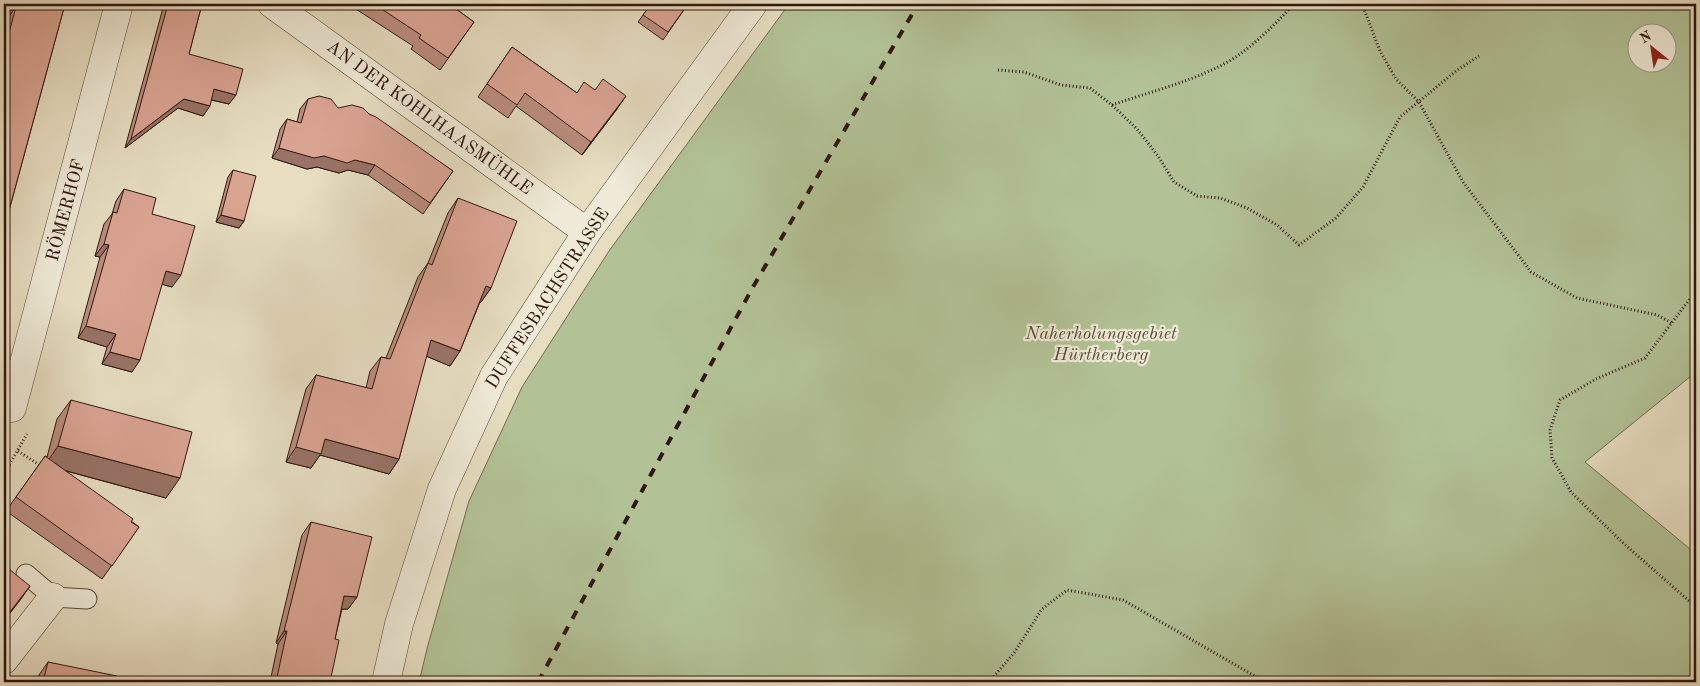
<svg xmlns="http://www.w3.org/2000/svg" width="1700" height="686" viewBox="0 0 1700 686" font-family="'Old Standard TT',serif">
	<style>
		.green { fill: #b2c296; stroke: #726c51; fill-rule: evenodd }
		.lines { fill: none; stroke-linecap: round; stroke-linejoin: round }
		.service-casing { stroke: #5e483a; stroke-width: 21 }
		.minor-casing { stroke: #5e483a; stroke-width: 29 }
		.path { stroke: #31160c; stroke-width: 3; stroke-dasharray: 1 2.5; stroke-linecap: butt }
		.service { stroke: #efead7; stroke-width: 19 }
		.minor { stroke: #efead7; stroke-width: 28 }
		.rail { stroke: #31160c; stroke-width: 4; stroke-dasharray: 9 9; stroke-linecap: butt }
		.wall { fill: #bb8d7e; stroke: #31160c }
		.shaded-wall { fill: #997367; stroke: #31160c }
		.building { fill: #daa493; stroke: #31160c }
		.labels { text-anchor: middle; stroke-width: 4.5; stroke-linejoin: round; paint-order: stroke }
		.street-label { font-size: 18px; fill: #31160c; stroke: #efead7 }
		.park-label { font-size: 18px; font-style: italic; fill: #584a35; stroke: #efead7 }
	</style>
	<rect width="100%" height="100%" fill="#e7dec2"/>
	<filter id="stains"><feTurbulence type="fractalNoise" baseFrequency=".004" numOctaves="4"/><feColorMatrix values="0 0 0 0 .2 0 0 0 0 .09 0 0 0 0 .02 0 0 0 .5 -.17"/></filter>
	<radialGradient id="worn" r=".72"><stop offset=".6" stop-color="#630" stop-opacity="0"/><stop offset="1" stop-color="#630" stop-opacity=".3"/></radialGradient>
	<path class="green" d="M 789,4 L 1696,4 L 1696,372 L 1585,462 L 1696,554 L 1696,682 L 419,682 L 428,645 L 469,501 L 522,387 L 609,251 ZM 1638,32 L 1668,32 L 1668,62 L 1638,62 Z"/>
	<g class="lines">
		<g class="service-casing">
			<path id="service" d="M 26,574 L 53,597 L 87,599"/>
		</g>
		<g class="minor-casing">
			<path id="minor" d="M 272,4 L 587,232
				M 12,408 L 119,4
				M 4,660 L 53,597
				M 386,682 L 399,624 L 442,489 L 494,376 L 587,232 L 753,4"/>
		</g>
		<path class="path" d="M 1362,4 L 1380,51 L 1396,79 L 1419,102 L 1463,182 L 1531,272 L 1577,298 L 1657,315 L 1672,323
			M 998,70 L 1024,72 L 1061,85 L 1090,88 L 1112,105 L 1137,129 L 1158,156 L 1174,182 L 1197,196 L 1220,198 L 1247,208 L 1277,225 L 1299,245 L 1336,218 L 1363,187 L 1400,117 L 1456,71 L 1479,56
			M 1112,105 C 1152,91 1195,81 1231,60 C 1255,45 1275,24 1294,4
			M 1696,291 L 1645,358 L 1596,379 L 1560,400 L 1550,430 L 1552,458 L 1571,492 L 1622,542 L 1696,607
			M 18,451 L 41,466
			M 4,474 L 27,434
			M 989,682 L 1014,653 L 1042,609 L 1067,590 L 1123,600 L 1265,682"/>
		<use href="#service" class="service"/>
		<use href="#minor" class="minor"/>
		<path class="rail" d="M 538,682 L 753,287 L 918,4"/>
	</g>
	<path class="wall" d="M 4,4 L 65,4 L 4,229 L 4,32 L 7,19 L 4,18 Z
		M 164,4 L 202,4 L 189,54 L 229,104 L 211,100 L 203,116 L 178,108 L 125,148 Z
		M 348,4 L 449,4 L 474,22 L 440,70 L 411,49 L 413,46 Z
		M 651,4 L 688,4 L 663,40 L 638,22 Z
		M 512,47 L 577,93 L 617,109 L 582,155 L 516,106 L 508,118 L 478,97 Z
		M 308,99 L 338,108 L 369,114 L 453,171 L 423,214 L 368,175 L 348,170 L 339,173 L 317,167 L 307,169 L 272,158 L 280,129 L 287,119 L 297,122 L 300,109 Z
		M 233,170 L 244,221 L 239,228 L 216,222 L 228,177 Z
		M 124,189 L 152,214 L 172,287 L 162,284 L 132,372 L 102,364 L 107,347 L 78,338 L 100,257 L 95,256 L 104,224 L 112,214 L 116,201 Z
		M 458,198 L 491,288 L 481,302 L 480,302 L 460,351 L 450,366 L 426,356 L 399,459 L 389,474 L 320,455 L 311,468 L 286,462 L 306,389 L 316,375 L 366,388 L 370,371 L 381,357 L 386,358 L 418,277 L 428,263 L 448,213 Z
		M 71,400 L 166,498 L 66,471 L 139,527 L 102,579 L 6,511 L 45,456 L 47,457 L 57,419 Z
		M 311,522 L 357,597 L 348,609 L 342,609 L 335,639 L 330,682 L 270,682 L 278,644 L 276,643 L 302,535 Z
		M 48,662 L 116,682 L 37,682 L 39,675 Z"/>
	<path class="shaded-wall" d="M 4,4 L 16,7 L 7,19 L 4,18 Z
		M 214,89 L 236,95 L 229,104 L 208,99 Z
		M 626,96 L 617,109 L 582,155 L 591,142 Z
		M 184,99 L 210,106 L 203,116 L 178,108 L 125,148 L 131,139 Z
		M 279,148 L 324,156 L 355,160 L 375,165 L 368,175 L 348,170 L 339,173 L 317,167 L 307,169 L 272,158 Z
		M 221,215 L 244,221 L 239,228 L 216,222 Z
		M 104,244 L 109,245 L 100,257 L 95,256 Z
		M 166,271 L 181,275 L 172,287 L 157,283 Z
		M 486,286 L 491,288 L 481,302 L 476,301 Z
		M 86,326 L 116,334 L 107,347 L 78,338 Z
		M 431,340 L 460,351 L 450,366 L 421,354 Z
		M 110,352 L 140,360 L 132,372 L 102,364 Z
		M 325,439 L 399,459 L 389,474 L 320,455 L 311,468 L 286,462 L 296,447 Z
		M 58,446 L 180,478 L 166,498 L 45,465 Z
		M 30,586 L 21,599 L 4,621 L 4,620 Z
		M 344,596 L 357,597 L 348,609 L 336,609 Z
		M 284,631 L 287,631 L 278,644 L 276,643 Z"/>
	<path class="building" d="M 5,4 L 65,4 L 4,229 L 4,51 L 16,7 Z
		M 168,4 L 202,4 L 189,54 L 243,69 L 236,95 L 214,89 L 210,106 L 184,99 L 131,139 Z
		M 374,4 L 449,4 L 474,22 L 448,58 L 419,38 L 421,35 Z
		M 651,4 L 688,4 L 668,32 L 643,15 Z
		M 512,47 L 577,93 L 584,82 L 595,90 L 603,79 L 626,96 L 591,142 L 525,93 L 517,105 L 487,84 Z
		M 319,96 L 331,99 L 338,108 L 352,105 L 363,108 L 369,114 L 376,117 L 453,171 L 430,203 L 375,165 L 355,160 L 347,163 L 324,156 L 314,158 L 279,148 L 287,119 L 301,123 L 308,99 Z
		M 233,170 L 256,176 L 244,221 L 221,215 Z
		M 124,189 L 156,198 L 152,214 L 195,226 L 181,275 L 166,271 L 140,360 L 110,352 L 116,334 L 86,326 L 109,245 L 104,244 L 113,212 L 117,213 Z
		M 458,198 L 517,221 L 491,288 L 486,286 L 460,351 L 431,340 L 399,459 L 325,439 L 321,454 L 296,447 L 316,375 L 372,389 L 381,357 L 390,359 L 428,263 L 432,265 Z
		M 71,400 L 192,432 L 180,478 L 58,446 Z
		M 45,456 L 133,519 L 131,522 L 139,527 L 112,566 L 16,497 Z
		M 311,522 L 372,537 L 357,597 L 344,596 L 335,639 L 339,640 L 330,682 L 276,682 L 287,631 L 284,631 Z
		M 4,565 L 30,586 L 6,617 L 4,616 Z
		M 48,662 L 117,676 L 116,682 L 43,682 Z"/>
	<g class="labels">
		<g class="street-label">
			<text transform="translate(430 117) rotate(36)" y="6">AN DER KOHLHAASMÜHLE</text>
			<text transform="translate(65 210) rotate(-75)" y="6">RÖMERHOF</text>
			<text transform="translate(547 298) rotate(-57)" y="6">DUFFESBACHSTRASSE</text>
		</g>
		<g class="park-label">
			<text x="1101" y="339">Naherholungsgebiet<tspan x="1101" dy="21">Hürtherberg</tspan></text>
		</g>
	</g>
	<rect width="1700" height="686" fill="none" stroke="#e7dec2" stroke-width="20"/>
	<rect x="5" y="5" width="1690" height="676" fill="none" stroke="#31160c" stroke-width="2.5"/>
	<rect x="10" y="10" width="1680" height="666" fill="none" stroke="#31160c"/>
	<g transform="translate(1652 48) rotate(330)"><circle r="24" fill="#efead7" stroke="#a39586"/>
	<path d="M0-4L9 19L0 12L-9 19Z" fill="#8f2418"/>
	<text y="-8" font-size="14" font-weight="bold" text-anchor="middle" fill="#31160c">N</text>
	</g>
	<rect width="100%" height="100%" filter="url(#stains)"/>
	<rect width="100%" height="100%" fill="url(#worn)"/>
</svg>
